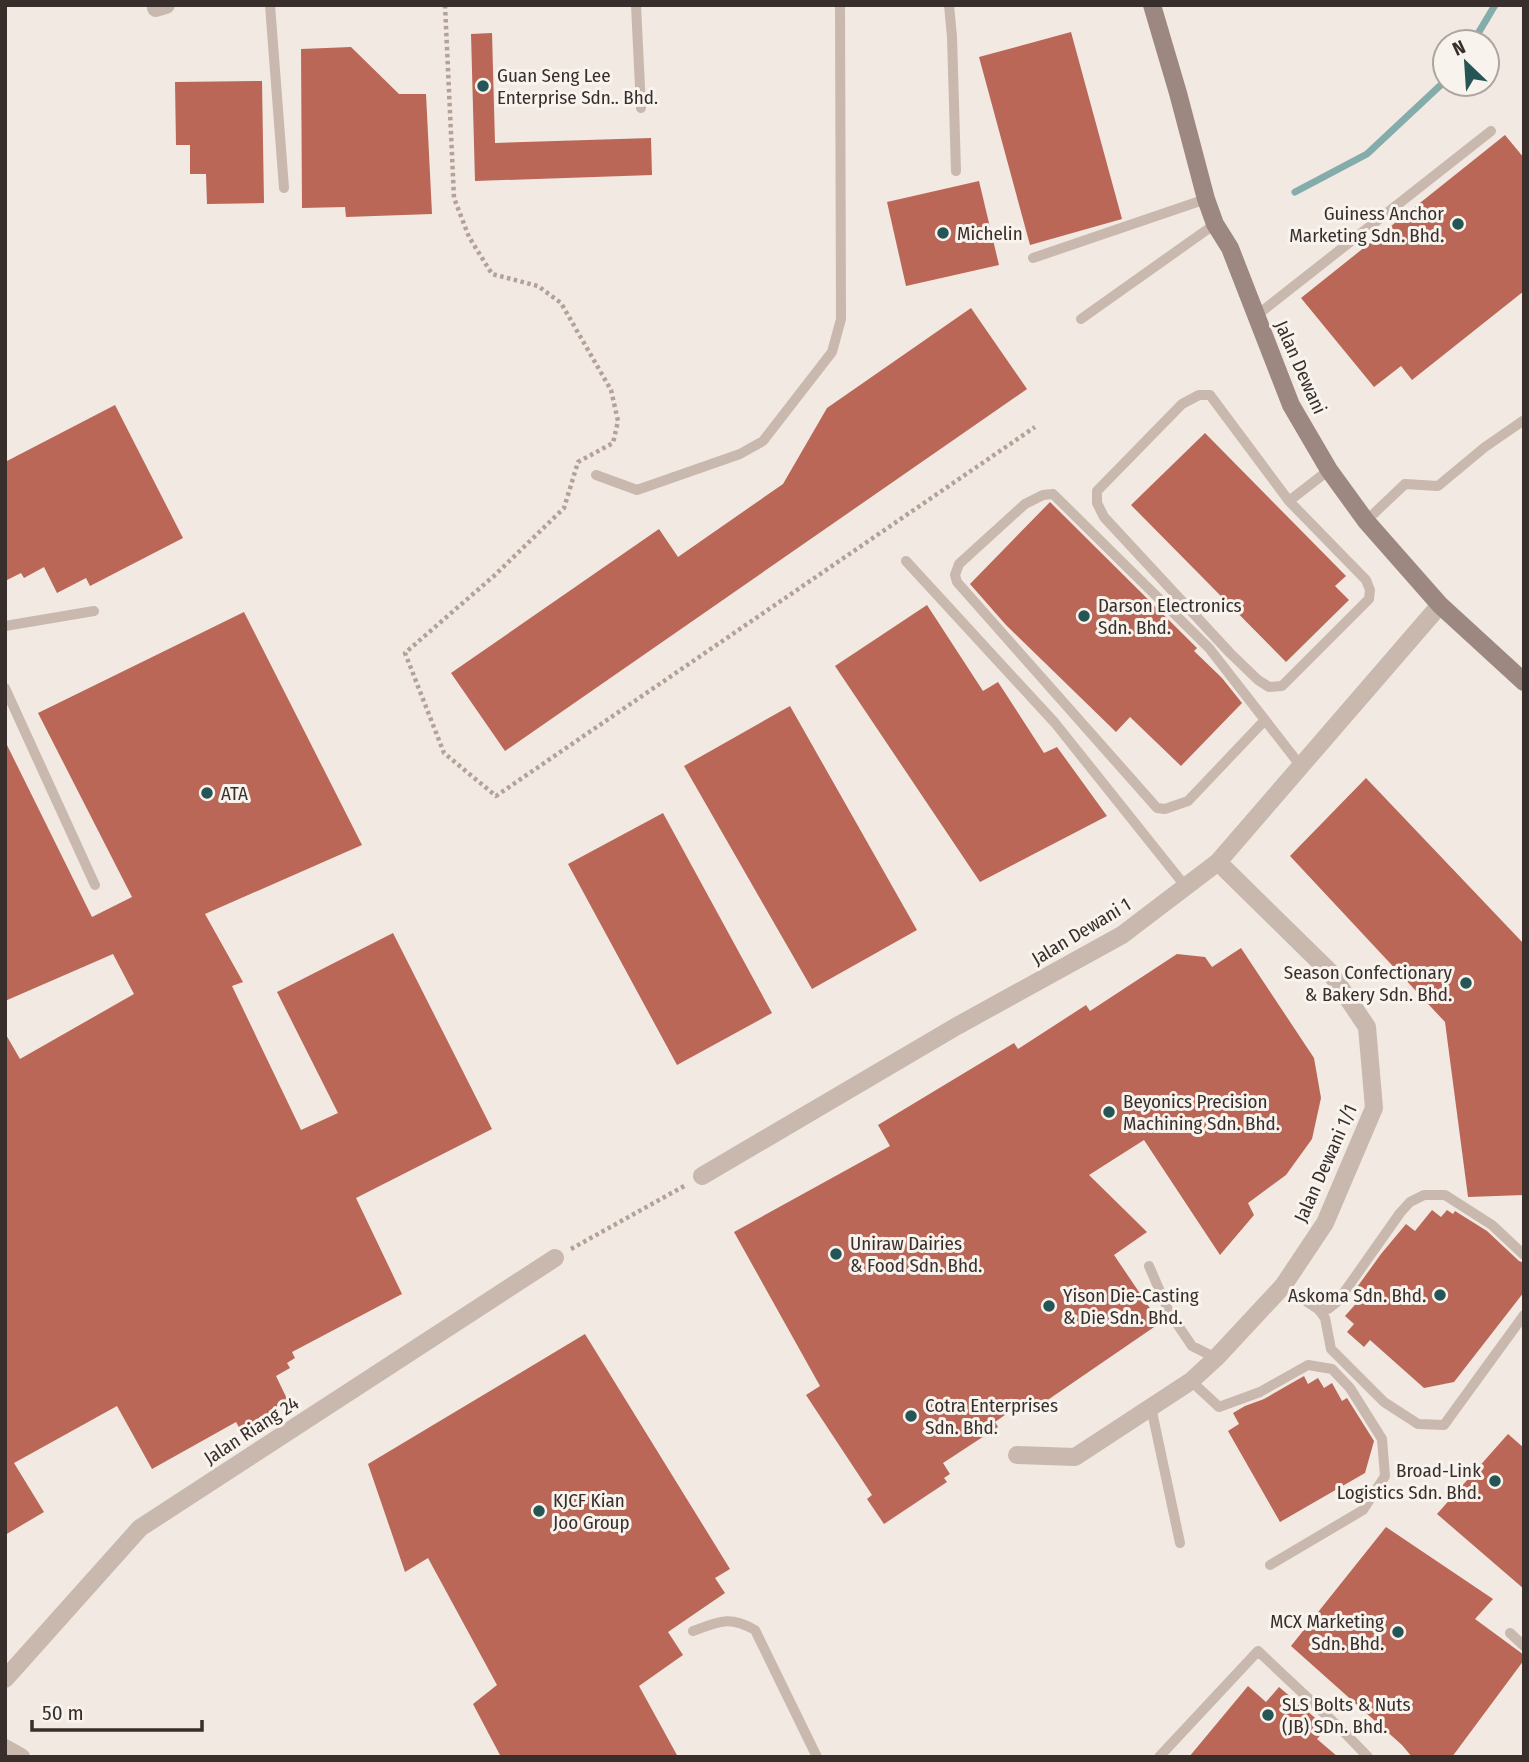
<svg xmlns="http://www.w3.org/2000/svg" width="1529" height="1762" viewBox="0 0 1529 1762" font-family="'Fira Sans Condensed',sans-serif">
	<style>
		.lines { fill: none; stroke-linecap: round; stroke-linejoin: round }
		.stream { stroke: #83acaa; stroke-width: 7 }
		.building { fill: #ba6757 }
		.path { stroke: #b4a299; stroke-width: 4.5; stroke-dasharray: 3.5 3.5; stroke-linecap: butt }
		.lane { stroke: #c9b8ae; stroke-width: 10 }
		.street { stroke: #c9b8ae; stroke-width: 18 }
		.secondary { stroke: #9c8880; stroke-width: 18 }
		.poi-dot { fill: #255655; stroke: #f9f3ee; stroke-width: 2.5 }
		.labels { text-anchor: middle; stroke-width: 6; stroke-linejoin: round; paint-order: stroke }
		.poi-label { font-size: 19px; fill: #382f2c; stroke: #f9f3ee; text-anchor: start }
		.street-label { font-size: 19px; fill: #382f2c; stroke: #f9f3ee }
	</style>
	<rect width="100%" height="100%" fill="#f1e9e2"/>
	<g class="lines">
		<path class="stream" d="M 1473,42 L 1495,5
			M 1295,192 L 1367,154 L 1445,81"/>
	</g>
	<path class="building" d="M 1071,32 L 1122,219 L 1030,245 L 979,57 Z
		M 492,33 L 495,143 L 651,138 L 652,175 L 475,181 L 471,34 Z
		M 351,47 L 399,94 L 426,94 L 432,214 L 346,217 L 345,207 L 302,208 L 301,49 Z
		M 262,81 L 264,203 L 207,204 L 206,174 L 190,174 L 190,145 L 176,145 L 175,82 Z
		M 1505,135 L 1524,158 L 1524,291 L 1412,380 L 1401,366 L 1374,387 L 1301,298 Z
		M 979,181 L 999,265 L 906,286 L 887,202 Z
		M 971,308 L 1027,389 L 505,751 L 451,673 L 659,529 L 678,557 L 783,484 L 827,408 Z
		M 115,405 L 183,538 L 90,586 L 86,578 L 57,593 L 44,567 L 24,578 L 21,573 L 5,581 L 5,462 Z
		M 1205,433 L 1346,576 L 1335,586 L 1349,600 L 1286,662 L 1131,505 Z
		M 1050,502 L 1197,648 L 1194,651 L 1222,678 L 1242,703 L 1181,766 L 1130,717 L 1116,732 L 1006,625 L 970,584 Z
		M 927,605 L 983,691 L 998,682 L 1044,753 L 1057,747 L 1107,816 L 980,882 L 835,666 Z
		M 244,612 L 362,845 L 205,914 L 243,982 L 232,986 L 301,1130 L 338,1113 L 277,992 L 393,933 L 492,1129 L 356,1198 L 402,1294 L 292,1352 L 295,1358 L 287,1363 L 290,1368 L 276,1376 L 289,1403 L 241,1431 L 236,1422 L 152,1469 L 117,1406 L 14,1463 L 44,1512 L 5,1535 L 5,1033 L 20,1059 L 134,994 L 113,954 L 5,1001 L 5,741 L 92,917 L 132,897 L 38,713 Z
		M 790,706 L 917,930 L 812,989 L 684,766 Z
		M 1366,778 L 1524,944 L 1524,1195 L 1468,1197 L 1445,1022 L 1290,856 Z
		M 663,813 L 772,1013 L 677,1065 L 568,864 Z
		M 1241,948 L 1314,1058 L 1321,1098 L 1312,1139 L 1286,1175 L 1248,1203 L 1254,1215 L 1220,1255 L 1144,1140 L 1089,1175 L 1147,1232 L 1114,1255 L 1160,1323 L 1036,1408 L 1029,1398 L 995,1422 L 998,1427 L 943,1463 L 950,1474 L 944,1478 L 947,1482 L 884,1524 L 867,1499 L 872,1495 L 806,1395 L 820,1386 L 734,1232 L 890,1146 L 878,1125 L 1014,1043 L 1018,1049 L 1086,1005 L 1090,1011 L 1177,954 L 1205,957 L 1212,967 Z
		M 1432,1210 L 1441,1217 L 1447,1210 L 1453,1214 L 1455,1211 L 1487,1231 L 1519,1261 L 1524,1263 L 1524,1292 L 1454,1382 L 1424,1388 L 1370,1340 L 1364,1347 L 1347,1332 L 1354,1324 L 1345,1316 L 1361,1298 L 1355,1290 L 1381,1254 L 1406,1224 L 1415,1231 Z
		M 585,1334 L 730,1569 L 715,1578 L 725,1593 L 668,1632 L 683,1655 L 639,1686 L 678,1757 L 501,1757 L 473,1704 L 497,1685 L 428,1558 L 405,1572 L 368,1464 Z
		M 1304,1376 L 1308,1384 L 1318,1378 L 1324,1388 L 1332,1383 L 1342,1401 L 1347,1398 L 1374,1441 L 1365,1473 L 1280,1522 L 1228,1431 L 1239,1424 L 1233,1413 L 1245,1406 L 1264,1399 Z
		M 1508,1434 L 1524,1448 L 1524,1589 L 1437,1514 Z
		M 1386,1527 L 1493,1599 L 1475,1619 L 1524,1655 L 1524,1660 L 1452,1757 L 1412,1757 L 1402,1745 L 1291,1646 Z
		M 1248,1686 L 1266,1702 L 1279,1687 L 1327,1728 L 1317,1739 L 1338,1757 L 1189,1757 Z"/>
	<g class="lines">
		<path class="path" d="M 445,5 L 454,198 L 469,237 L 492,274 L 538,286 L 561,303 L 611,390 L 618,421 L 613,443 L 578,462 L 564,508 L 495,575 L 405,653 L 444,753 L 496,796 L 1035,427
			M 571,1249 L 686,1185"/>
		<path class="lane" d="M 270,5 L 284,188
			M 636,5 L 641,108
			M 949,5 L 952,37 L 956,171
			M 1033,258 L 1206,199
			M 1256,316 L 1491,131
			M 1081,319 L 1215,224
			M 1199,395 L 1210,395 L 1289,501 L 1366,580 L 1370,590 L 1369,599 L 1282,686 L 1269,687 L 1258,680 L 1230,653 L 1104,517 L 1097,503 L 1097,491 L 1182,404 Z
			M 596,475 L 637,490 L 740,454 L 763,441 L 832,352 L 841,319 L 840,5
			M 1289,501 L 1329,470
			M 1366,521 L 1405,484 L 1438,486 L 1485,447 L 1524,420
			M 906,561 L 1055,723 L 1186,887
			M 5,626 L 94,611
			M 5,688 L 95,885
			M 1264,721 L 1188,801 L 1165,809 L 1157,808 L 957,582 L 955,575 L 959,564 L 1025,504 L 1043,495 L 1053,494 L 1209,648 L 1300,765
			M 1149,1266 L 1169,1312 L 1192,1346 L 1216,1358
			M 1283,1286 L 1318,1309 L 1328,1309 L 1338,1301 L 1400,1213 L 1410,1202 L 1424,1195 L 1445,1195 L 1492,1225 L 1524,1255
			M 1318,1309 L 1325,1318 L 1331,1349 L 1384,1402 L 1418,1424 L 1444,1425 L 1524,1315
			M 1191,1381 L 1219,1407 L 1260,1392 L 1308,1365 L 1332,1369 L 1350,1388 L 1382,1439 L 1385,1476 L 1363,1510 L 1270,1565
			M 1151,1407 L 1180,1543
			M 693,1631 C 719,1622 728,1615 755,1630 L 817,1757
			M 1510,1633 L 1524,1646
			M 1159,1757 L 1258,1651 L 1343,1731 L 1368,1757"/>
		<path class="street" d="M 156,8 L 166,5
			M 702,1176 L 957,1026 L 1122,935 L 1218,862 L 1440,605
			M 1017,1455 L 1075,1457 L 1191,1381 L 1216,1358 L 1283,1286 L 1325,1223 L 1374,1108 L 1367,1027 L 1330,972 L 1218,862
			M 5,1679 L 140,1528 L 555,1258
			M 5,1748 L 21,1757"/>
		<path class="secondary" d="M 1152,5 L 1178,93 L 1206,199 L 1215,224 L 1230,248 L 1291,405 L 1329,470 L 1366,521 L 1440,605 L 1524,682"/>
	</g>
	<g class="poi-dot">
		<circle cx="483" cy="86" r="7"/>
		<circle cx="1458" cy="224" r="7"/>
		<circle cx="943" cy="233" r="7"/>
		<circle cx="1084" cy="616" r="7"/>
		<circle cx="207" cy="793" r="7"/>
		<circle cx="1466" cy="983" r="7"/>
		<circle cx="1109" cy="1112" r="7"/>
		<circle cx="836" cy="1254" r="7"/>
		<circle cx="1440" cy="1295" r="7"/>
		<circle cx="1049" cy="1306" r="7"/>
		<circle cx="911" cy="1416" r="7"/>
		<circle cx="1495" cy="1481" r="7"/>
		<circle cx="539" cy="1511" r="7"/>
		<circle cx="1398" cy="1632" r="7"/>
		<circle cx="1268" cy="1715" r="7"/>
	</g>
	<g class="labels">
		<g class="poi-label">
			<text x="497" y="82">Guan Seng Lee<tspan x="497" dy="22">Enterprise Sdn.. Bhd.</tspan></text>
			<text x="1444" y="220" text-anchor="end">Guiness Anchor<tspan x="1444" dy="22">Marketing Sdn. Bhd.</tspan></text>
			<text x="957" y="240">Michelin</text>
			<text x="1098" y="612">Darson Electronics<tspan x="1098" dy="22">Sdn. Bhd.</tspan></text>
			<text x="221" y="800">ATA</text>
			<text x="1452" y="979" text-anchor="end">Season Confectionary<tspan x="1452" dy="22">&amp; Bakery Sdn. Bhd.</tspan></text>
			<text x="1123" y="1108">Beyonics Precision<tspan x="1123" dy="22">Machining Sdn. Bhd.</tspan></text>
			<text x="850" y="1250">Uniraw Dairies<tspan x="850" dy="22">&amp; Food Sdn. Bhd.</tspan></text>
			<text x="1063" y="1302">Yison Die-Casting<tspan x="1063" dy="22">&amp; Die Sdn. Bhd.</tspan></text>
			<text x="1426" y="1302" text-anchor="end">Askoma Sdn. Bhd.</text>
			<text x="925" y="1412">Cotra Enterprises<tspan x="925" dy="22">Sdn. Bhd.</tspan></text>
			<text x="1481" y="1477" text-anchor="end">Broad-Link<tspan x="1481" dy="22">Logistics Sdn. Bhd.</tspan></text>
			<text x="553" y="1507">KJCF Kian<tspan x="553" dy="22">Joo Group</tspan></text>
			<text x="1384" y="1628" text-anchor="end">MCX Marketing<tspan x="1384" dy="22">Sdn. Bhd.</tspan></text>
			<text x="1282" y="1711">SLS Bolts &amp; Nuts<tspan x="1282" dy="22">(JB) SDn. Bhd.</tspan></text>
		</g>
		<g class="street-label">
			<text transform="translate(1301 367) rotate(66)" y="7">Jalan Dewani</text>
			<text transform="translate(1081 931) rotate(-31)" y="7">Jalan Dewani 1</text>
			<text transform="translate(1325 1163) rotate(-66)" y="7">Jalan Dewani 1/1</text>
			<text transform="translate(251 1430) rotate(-33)" y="7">Jalan Riang 24</text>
		</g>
	</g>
	<rect width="1529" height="1762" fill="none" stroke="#382f2c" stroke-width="14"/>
	<g transform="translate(1466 63) rotate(335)"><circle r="33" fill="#f9f3ee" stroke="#aca5a0" stroke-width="2"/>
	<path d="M0-5L12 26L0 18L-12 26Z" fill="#255655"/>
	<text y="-10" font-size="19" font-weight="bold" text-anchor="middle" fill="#382f2c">N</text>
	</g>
	<path d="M32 1720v10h170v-10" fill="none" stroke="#382f2c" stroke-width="3.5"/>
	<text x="42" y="1720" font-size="21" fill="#382f2c" stroke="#f9f3ee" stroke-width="5" paint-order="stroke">50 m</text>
</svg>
